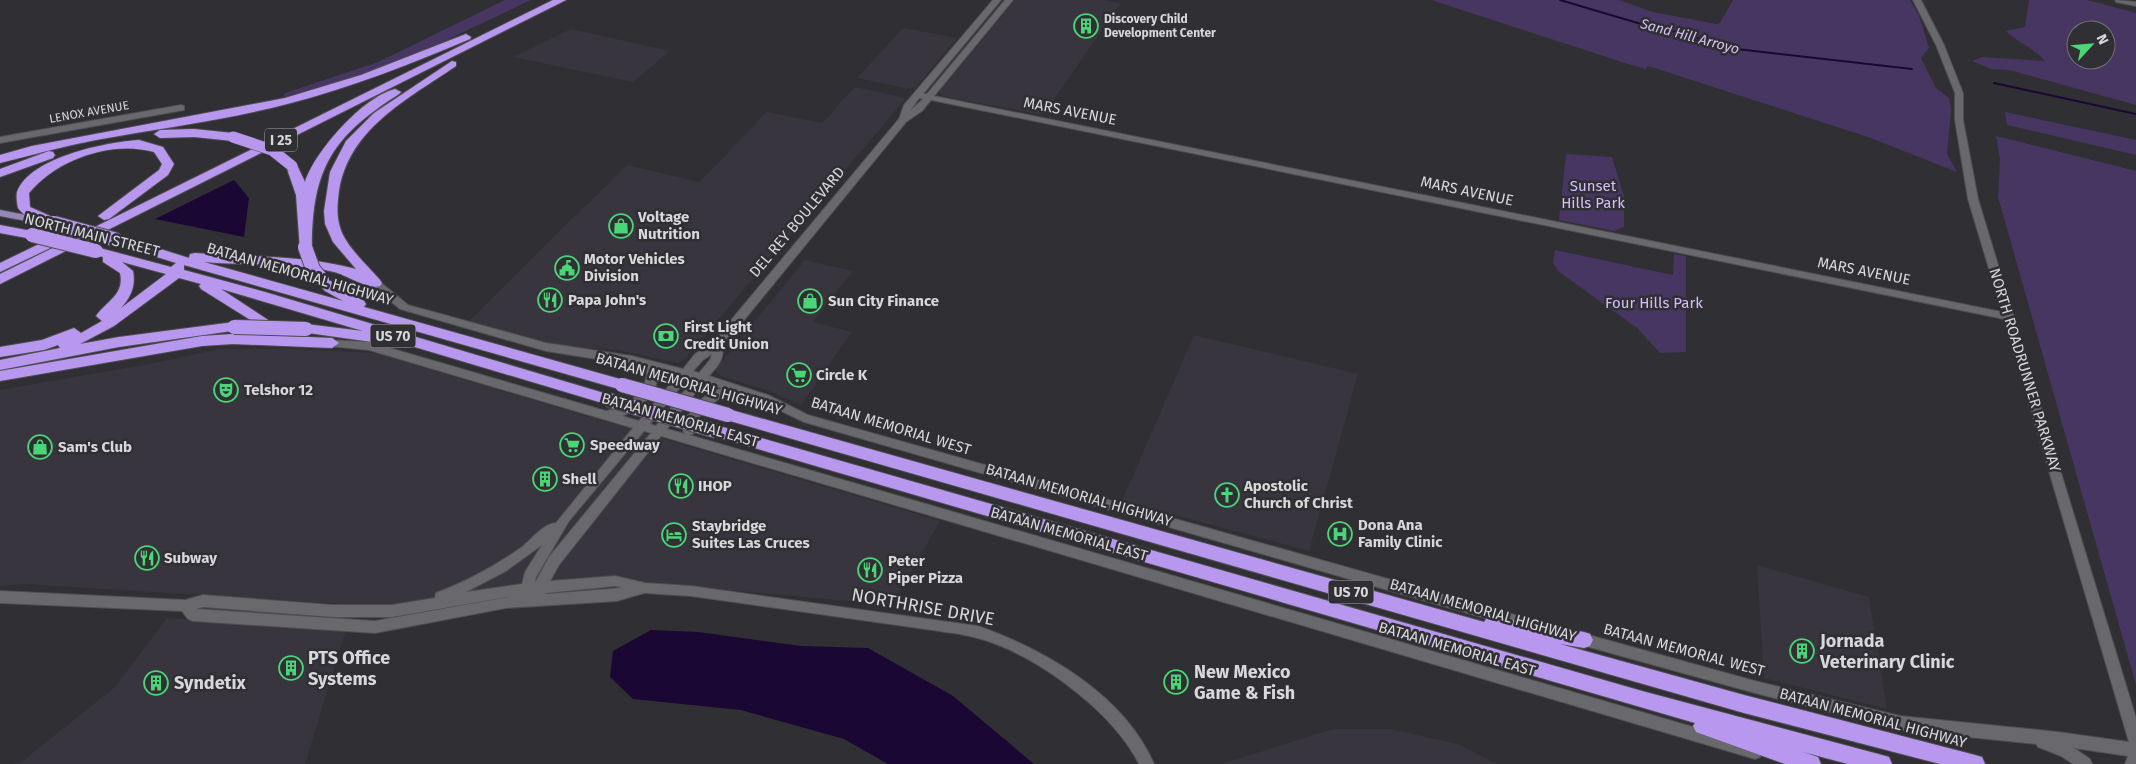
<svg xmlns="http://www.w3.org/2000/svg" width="2136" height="764" viewBox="0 0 2136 764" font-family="'Fira Sans',sans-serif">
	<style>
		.built { fill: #38353f }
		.green { fill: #473661; fill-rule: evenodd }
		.water { fill: #1b0733 }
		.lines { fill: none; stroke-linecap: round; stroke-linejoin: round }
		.stream { stroke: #1b0733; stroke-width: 2 }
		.secondary-casing { stroke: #4e4d50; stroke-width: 2 }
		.primary-casing { stroke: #4e4d50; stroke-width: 2 }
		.highway-casing { stroke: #4e4d50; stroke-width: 2 }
		.secondary { fill: #69686d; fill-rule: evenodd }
		.primary { fill: #9885ba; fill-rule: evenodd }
		.highway { fill: #b898ee; fill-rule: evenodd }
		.highway-bridge-far1-casing { stroke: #4e4d50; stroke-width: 12; stroke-linecap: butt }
		.highway-bridge-casing { stroke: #4e4d50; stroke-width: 16; stroke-linecap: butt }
		.highway-bridge-far1 { stroke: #b898ee; stroke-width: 11 }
		.highway-bridge { stroke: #b898ee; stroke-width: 14 }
		.labels { text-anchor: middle; stroke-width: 5; stroke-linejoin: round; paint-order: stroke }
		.far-poi-label { font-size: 12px; font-weight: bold; fill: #d8d7da; stroke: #302f33; text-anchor: start }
		.far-street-label { font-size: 12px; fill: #d8d7da; stroke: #302f33 }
		.far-water-label { font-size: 14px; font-style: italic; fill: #d3c3f3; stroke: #302f33 }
		.shield { fill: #302f33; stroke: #a6a5a8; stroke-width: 1 }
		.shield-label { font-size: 14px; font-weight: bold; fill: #d8d7da }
		.street-label { font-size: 15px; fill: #d8d7da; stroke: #302f33 }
		.park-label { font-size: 15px; fill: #d4befd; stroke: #302f33 }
		.poi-label { font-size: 15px; font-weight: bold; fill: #d8d7da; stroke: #302f33; text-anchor: start }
		.near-street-label { font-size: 18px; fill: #d8d7da; stroke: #302f33 }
		.near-poi-label { font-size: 18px; font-weight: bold; fill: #d8d7da; stroke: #302f33; text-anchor: start }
	</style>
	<rect width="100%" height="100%" fill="#302f33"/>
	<path class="built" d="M 1015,0 L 1103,0 L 1121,3 L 1043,115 L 942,96 L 939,92 Z
		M 903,28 L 957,38 L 916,87 L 910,89 L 857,78 Z
		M 571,29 L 670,51 L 633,82 L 513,57 Z
		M 855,87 L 906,98 L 685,359 L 678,363 L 617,350 L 556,346 L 468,322 L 627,165 L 699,182 L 767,112 L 822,123 Z
		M 805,260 L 853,271 L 813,322 L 852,332 L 801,405 L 772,392 L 721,376 L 715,370 Z
		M 1194,335 L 1358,374 L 1309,551 L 1122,501 Z
		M 219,349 L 293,349 L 375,353 L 940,521 L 892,605 L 585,577 L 393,607 L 25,584 L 0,586 L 0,390 L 155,363 Z
		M 1757,565 L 1869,597 L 1887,709 L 1764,678 Z
		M 167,618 L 346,630 L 305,764 L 12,764 L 20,763 L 115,687 Z
		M 1333,729 L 1391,729 L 1458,744 L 1497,764 L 1222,764 Z"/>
	<path class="green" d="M 505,0 L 531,0 L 417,54 L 357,76 L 283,97 L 285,93 L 378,62 Z
		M 1431,0 L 1619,0 L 1653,12 L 1716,24 L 1720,23 L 1733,0 L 1910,0 L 1919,16 L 1929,48 L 1921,58 L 1936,88 L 1949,98 L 1951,110 L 1947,154 L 1957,172 L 1868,137 L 1648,66 L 1646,69 L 1628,64 Z
		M 2029,0 L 2087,0 L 2136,13 L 2136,105 L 2009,70 L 1991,69 L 1972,61 L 1982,57 L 2045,61 C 2034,48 2018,43 2006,31 L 2025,27 ZM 2076,30 L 2106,30 L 2106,60 L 2076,60 Z
		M 2005,112 L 2136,140 L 2136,155 L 2007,125 Z
		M 1996,136 L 2136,171 L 2136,685 L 1998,197 L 2000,159 Z
		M 1566,154 L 1612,157 L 1624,196 L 1624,227 L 1614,231 L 1559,220 Z
		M 1555,250 L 1673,275 L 1674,254 L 1686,256 L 1686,352 L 1660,353 L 1637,328 L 1558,271 L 1553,263 Z"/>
	<path class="water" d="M 234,180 L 249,198 L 244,237 L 155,219 Z
		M 651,630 L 698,632 L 801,646 L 868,648 L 953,696 L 1034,764 L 888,764 L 844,739 L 741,710 L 633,699 L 610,677 L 613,651 Z"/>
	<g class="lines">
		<path class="stream" d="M 1560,0 L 1658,29 L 1683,33 L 1728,48 L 1912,69
			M 1994,83 L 2136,114"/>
		<g class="secondary-casing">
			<path id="secondary" d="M 993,0 L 1001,0 L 923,94 L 927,94 L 1005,0 L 1013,0 L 934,96 L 2002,312 L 1968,199 L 1955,120 L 1955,93 L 1936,45 L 1913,0 L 1921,0 L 1944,45 L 1963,93 L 1963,120 L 1978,199 L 2013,314 L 2015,317 L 2014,319 L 2136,718 L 2136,764 L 2125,764 L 2128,756 L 2074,748 L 2090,759 L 2092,764 L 2073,764 L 2061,756 L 2038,747 L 2036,744 L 1900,730 L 1755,693 L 1578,644 L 1573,642 L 1571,638 L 1573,634 L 1578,632 L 1755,681 L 1900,716 L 2058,732 L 2129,742 L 2004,319 L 931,100 L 922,111 L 906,122 L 722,347 C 725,359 717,367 709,376 L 768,395 L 808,415 L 1526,618 L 1531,620 L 1533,624 L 1531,628 L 1526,630 L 804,422 L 760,401 L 737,393 L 722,397 L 708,406 L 699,417 L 693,434 L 689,435 L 1755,745 L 1760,747 L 1762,752 L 1760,757 L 1755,759 L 661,436 L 559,565 L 550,581 L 615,576 L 645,583 L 691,586 L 978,626 C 1046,650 1124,695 1154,764 L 1139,764 C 1113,711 1033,652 977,638 C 964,634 951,633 939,631 L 691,596 L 644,593 L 617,601 L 506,608 L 375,633 L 193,621 L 188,619 L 182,611 L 0,603 L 0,591 L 185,600 L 203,595 L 333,605 L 392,605 L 435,598 L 436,593 C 467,581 495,566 522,547 C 531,540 544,523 556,523 L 633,428 L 369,350 L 328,346 L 327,343 L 328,340 L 369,342 L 606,411 C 626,407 644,395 647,374 L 641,366 L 546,351 L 400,309 L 371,285 L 370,283 L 371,281 L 379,281 L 408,305 L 546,343 L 632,356 L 683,369 L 695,354 L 712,343 L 899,119 L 904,105 ZM 919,98 L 923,99 L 910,111 ZM 712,354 L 710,360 L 699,373 L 693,371 L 703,360 ZM 656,370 L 678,375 L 639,421 L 622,416 C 641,409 656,394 659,374 ZM 688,378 L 694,379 L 656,426 L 650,424 ZM 704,382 L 722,388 C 701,395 688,410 683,431 L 685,434 L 667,429 ZM 644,431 L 651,433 L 549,557 L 535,583 L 536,577 L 569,521 ZM 542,545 L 525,572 L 522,584 L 466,592 L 506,571 ZM 615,586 L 622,588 L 546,594 L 547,593 ZM 519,595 L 375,621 L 196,609 L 203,607 L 333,617 L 392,617 Z
				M 2115,0 L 2136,2 L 2136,6 L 2116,2 Z
				M 181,105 L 184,106 L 184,110 L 0,143 L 0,137 Z"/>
		</g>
		<g class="primary-casing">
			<path id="primary" d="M 0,210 L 47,219 L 52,222 L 47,225 L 0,216 Z"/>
		</g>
		<g class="highway-casing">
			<path id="highway" d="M 553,0 L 566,0 L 0,284 L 0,274 Z
				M 466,34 L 471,37 L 470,39 C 411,64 352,87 291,103 C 227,120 161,128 96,140 C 64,146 32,155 0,163 L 0,155 L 32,146 L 285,98 L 361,75 Z
				M 452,61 L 456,62 L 456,66 C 408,99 349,128 339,191 C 337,207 336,220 343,235 C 351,251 368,266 380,280 L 382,283 L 380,286 C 367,290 347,275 334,272 C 291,262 247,266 204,262 L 343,301 L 325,291 L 315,280 L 322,276 L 364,301 L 366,304 L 364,307 L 627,381 L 630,385 L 627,389 L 622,390 L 184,265 L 184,270 L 265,292 L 614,396 L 617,400 L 614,404 L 609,405 L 378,336 L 377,340 L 372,342 L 301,332 L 299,329 L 301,326 L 306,324 L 363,331 L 221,289 L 285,331 L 283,334 L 273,334 L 201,289 L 199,286 L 201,284 L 179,278 L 114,326 L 80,344 L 119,337 L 234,322 L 241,327 L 239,330 L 119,347 L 0,370 L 0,360 L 60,348 L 58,345 L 44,350 L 0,357 L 0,347 L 42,340 L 74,328 L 81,333 L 102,321 L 96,316 C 106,301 125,295 120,273 L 103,262 L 103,257 L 91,254 L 89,251 L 91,248 L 96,247 L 171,267 L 176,263 L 112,243 L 110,240 L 112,237 L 122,237 L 189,258 L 190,254 L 195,253 C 249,257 303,255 356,269 L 333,242 L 325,224 L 324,211 L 330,172 L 346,141 L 374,113 ZM 122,262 L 166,274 L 121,308 C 131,297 136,286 133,271 Z
				M 395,89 L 401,92 L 399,94 C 333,136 312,168 312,247 L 305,251 L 300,250 L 296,195 L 286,166 L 292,162 L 296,163 L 305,182 C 315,151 363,97 395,89 Z
				M 194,129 L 233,133 L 239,137 L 233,141 L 194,137 L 160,138 L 154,134 L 160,130 Z
				M 139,140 L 163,147 L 174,164 L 168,175 L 109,219 L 104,220 L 98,216 L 159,170 L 162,164 L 154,152 C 112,140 57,159 29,193 L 30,207 L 59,220 L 60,223 L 59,226 C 46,229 25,218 18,208 C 17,204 16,196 17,192 C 30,157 107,142 139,140 Z
				M 49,151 L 53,152 L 55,155 L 53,158 L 0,177 L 0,169 Z
				M 0,225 L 37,232 L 39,235 L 32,239 L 0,233 Z
				M 62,233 L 67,234 L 69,237 L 67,240 L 0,272 L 0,263 Z
				M 233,334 L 332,338 L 339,343 L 332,348 L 233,344 L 202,346 L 0,381 L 0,371 L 202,336 Z
				M 728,409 L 1484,622 L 1486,619 L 1492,616 L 1584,632 L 1590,634 L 1593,640 L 1590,646 L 1584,648 L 1560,644 L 1744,695 L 1975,755 L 1982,757 L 1985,764 L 1940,764 L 1744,713 L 723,419 L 720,415 L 723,411 Z
				M 716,425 L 1642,691 L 1882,755 L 1889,757 L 1892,764 L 1848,764 L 1803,752 L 1818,757 L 1821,764 L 1785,764 L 1696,732 L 1693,726 L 1695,723 L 710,435 L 708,431 L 710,427 Z"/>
		</g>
		<use href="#secondary" class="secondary"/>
		<use href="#primary" class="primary"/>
		<use href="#highway" class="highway"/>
		<g class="highway-bridge-far1-casing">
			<path id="highway-bridge-far1" d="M 233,137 L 272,150 L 292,166"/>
		</g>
		<g class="highway-bridge-casing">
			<path id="highway-bridge" d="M 54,223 L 117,240
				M 32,235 L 96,251
				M 305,247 L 313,269 L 322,280
				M 234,327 L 306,329
				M 622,385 L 728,415
				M 609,400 L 716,431"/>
		</g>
		<use href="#highway-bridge-far1" class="highway-bridge-far1"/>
		<use href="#highway-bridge" class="highway-bridge"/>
	</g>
	<defs>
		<g id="building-ring" transform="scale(1.25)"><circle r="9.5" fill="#302f33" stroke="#4ad677" stroke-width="1.5"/><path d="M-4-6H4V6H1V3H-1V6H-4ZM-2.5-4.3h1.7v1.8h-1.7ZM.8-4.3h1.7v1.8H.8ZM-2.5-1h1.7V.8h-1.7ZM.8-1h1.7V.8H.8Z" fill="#4ad677"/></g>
		<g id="shop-ring" transform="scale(1.25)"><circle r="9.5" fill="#302f33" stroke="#4ad677" stroke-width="1.5"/><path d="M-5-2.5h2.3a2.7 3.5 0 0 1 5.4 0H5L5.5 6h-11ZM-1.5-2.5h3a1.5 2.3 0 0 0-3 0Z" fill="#4ad677"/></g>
		<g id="civic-ring" transform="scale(1.25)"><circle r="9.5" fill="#302f33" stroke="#4ad677" stroke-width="1.5"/><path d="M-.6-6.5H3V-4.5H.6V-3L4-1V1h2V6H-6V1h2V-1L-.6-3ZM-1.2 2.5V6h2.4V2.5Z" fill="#4ad677"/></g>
		<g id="restaurant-ring" transform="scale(1.25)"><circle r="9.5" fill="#302f33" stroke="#4ad677" stroke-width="1.5"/><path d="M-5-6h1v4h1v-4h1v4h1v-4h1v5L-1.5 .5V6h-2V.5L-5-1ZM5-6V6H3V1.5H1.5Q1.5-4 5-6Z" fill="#4ad677"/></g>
		<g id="bank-ring" transform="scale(1.25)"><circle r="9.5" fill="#302f33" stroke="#4ad677" stroke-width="1.5"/><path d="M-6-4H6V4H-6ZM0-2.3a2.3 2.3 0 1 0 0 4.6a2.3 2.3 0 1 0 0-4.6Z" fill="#4ad677"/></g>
		<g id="supermarket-ring" transform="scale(1.25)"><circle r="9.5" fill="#302f33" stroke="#4ad677" stroke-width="1.5"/><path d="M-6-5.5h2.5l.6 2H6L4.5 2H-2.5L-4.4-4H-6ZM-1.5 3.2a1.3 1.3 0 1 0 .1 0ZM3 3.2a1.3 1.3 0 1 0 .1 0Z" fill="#4ad677"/></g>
		<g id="theatre-ring" transform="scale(1.25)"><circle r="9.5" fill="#302f33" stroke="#4ad677" stroke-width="1.5"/><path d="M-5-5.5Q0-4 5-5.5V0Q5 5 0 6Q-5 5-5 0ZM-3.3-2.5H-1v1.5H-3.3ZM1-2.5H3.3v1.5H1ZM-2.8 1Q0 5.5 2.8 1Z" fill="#4ad677"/></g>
		<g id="church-ring" transform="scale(1.25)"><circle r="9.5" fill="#302f33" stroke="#4ad677" stroke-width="1.5"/><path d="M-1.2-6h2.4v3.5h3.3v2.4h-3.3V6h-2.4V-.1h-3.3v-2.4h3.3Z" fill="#4ad677"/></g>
		<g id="hospital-ring" transform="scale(1.25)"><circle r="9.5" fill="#302f33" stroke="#4ad677" stroke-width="1.5"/><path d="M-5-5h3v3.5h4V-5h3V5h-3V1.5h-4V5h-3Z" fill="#4ad677"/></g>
		<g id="hotel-ring" transform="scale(1.25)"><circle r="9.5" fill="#302f33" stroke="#4ad677" stroke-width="1.5"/><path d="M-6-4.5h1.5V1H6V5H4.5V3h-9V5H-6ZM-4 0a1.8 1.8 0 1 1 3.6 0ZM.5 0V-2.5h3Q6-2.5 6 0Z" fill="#4ad677"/></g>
	</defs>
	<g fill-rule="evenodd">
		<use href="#building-ring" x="1086" y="26"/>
		<use href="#shop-ring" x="621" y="226"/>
		<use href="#civic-ring" x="567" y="268"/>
		<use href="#restaurant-ring" x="550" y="300"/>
		<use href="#shop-ring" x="810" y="301"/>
		<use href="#bank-ring" x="666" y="336"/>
		<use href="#supermarket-ring" x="799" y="375"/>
		<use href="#theatre-ring" x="226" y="390"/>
		<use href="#supermarket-ring" x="572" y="445"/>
		<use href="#shop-ring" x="40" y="447"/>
		<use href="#building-ring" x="545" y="479"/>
		<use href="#restaurant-ring" x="681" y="486"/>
		<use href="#church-ring" x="1227" y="495"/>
		<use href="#hospital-ring" x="1340" y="534"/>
		<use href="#hotel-ring" x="674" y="535"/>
		<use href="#restaurant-ring" x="147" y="558"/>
		<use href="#restaurant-ring" x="870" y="570"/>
		<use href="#building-ring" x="1802" y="651"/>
		<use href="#building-ring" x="291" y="668"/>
		<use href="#building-ring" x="1176" y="682"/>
		<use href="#building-ring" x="156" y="683"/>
	</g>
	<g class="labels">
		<g class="far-poi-label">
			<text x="1104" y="23">Discovery Child<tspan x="1104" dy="14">Development Center</tspan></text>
		</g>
		<g class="far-street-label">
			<text transform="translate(89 112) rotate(-10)" y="4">LENOX AVENUE</text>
		</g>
		<g class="far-water-label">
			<text transform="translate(1690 36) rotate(15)" y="5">Sand Hill Arroyo</text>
		</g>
		<g class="shield">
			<rect x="265" y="128.5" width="32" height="23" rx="4"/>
			<rect x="370.5" y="324.5" width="45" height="23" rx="4"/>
			<rect x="1328.5" y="580.5" width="45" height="23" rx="4"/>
		</g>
		<g class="shield-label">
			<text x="281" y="145">I 25</text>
			<text x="393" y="341">US 70</text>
			<text x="1351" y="597">US 70</text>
		</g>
		<g class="street-label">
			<text transform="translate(1070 111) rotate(11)" y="5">MARS AVENUE</text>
			<text transform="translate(1467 191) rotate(12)" y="5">MARS AVENUE</text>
			<text transform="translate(797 222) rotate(-50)" y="5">DEL REY BOULEVARD</text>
			<text transform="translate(92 235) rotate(14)" y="5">NORTH MAIN STREET</text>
			<text transform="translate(1864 271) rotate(11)" y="5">MARS AVENUE</text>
			<text transform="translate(300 274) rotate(16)" y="5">BATAAN MEMORIAL HIGHWAY</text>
			<text transform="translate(2025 370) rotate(73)" y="5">NORTH ROADRUNNER PARKWAY</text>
			<text transform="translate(689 384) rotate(16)" y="5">BATAAN MEMORIAL HIGHWAY</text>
			<text transform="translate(680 420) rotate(16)" y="5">BATAAN MEMORIAL EAST</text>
			<text transform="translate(891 426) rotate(17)" y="5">BATAAN MEMORIAL WEST</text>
			<text transform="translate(1079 495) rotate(16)" y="5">BATAAN MEMORIAL HIGHWAY</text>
			<text transform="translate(1069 534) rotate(16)" y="5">BATAAN MEMORIAL EAST</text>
			<text transform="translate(1483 610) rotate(16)" y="5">BATAAN MEMORIAL HIGHWAY</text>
			<text transform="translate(1457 649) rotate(16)" y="5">BATAAN MEMORIAL EAST</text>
			<text transform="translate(1684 650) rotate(15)" y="5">BATAAN MEMORIAL WEST</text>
			<text transform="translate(1873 718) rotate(15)" y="5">BATAAN MEMORIAL HIGHWAY</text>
		</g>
		<g class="park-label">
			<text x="1593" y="191">Sunset<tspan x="1593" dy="17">Hills Park</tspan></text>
			<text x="1654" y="308">Four Hills Park</text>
		</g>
		<g class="poi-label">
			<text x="638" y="222">Voltage<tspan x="638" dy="17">Nutrition</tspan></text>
			<text x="584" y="264">Motor Vehicles<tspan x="584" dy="17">Division</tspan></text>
			<text x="568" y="305">Papa John's</text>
			<text x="828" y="306">Sun City Finance</text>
			<text x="684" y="332">First Light<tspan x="684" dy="17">Credit Union</tspan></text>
			<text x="816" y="380">Circle K</text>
			<text x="244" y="395">Telshor 12</text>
			<text x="590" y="450">Speedway</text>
			<text x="58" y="452">Sam's Club</text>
			<text x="562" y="484">Shell</text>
			<text x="698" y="491">IHOP</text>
			<text x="1244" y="491">Apostolic<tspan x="1244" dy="17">Church of Christ</tspan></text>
			<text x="1358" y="530">Dona Ana<tspan x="1358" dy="17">Family Clinic</tspan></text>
			<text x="692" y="531">Staybridge<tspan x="692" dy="17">Suites Las Cruces</tspan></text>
			<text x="164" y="563">Subway</text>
			<text x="888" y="566">Peter<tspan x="888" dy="17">Piper Pizza</tspan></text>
		</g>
		<g class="near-street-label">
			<text transform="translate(923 607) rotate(10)" y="6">NORTHRISE DRIVE</text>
		</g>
		<g class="near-poi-label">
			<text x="1820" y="647">Jornada<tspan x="1820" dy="21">Veterinary Clinic</tspan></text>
			<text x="308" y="664">PTS Office<tspan x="308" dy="21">Systems</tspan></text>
			<text x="1194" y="678">New Mexico<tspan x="1194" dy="21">Game &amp; Fish</tspan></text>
			<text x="174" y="689">Syndetix</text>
		</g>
	</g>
	<g transform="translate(2091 45) rotate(64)"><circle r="24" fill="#302f33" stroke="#737276"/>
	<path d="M0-4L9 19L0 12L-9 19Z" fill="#4ad677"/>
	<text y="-8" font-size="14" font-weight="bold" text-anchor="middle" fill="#d8d7da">N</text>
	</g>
</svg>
